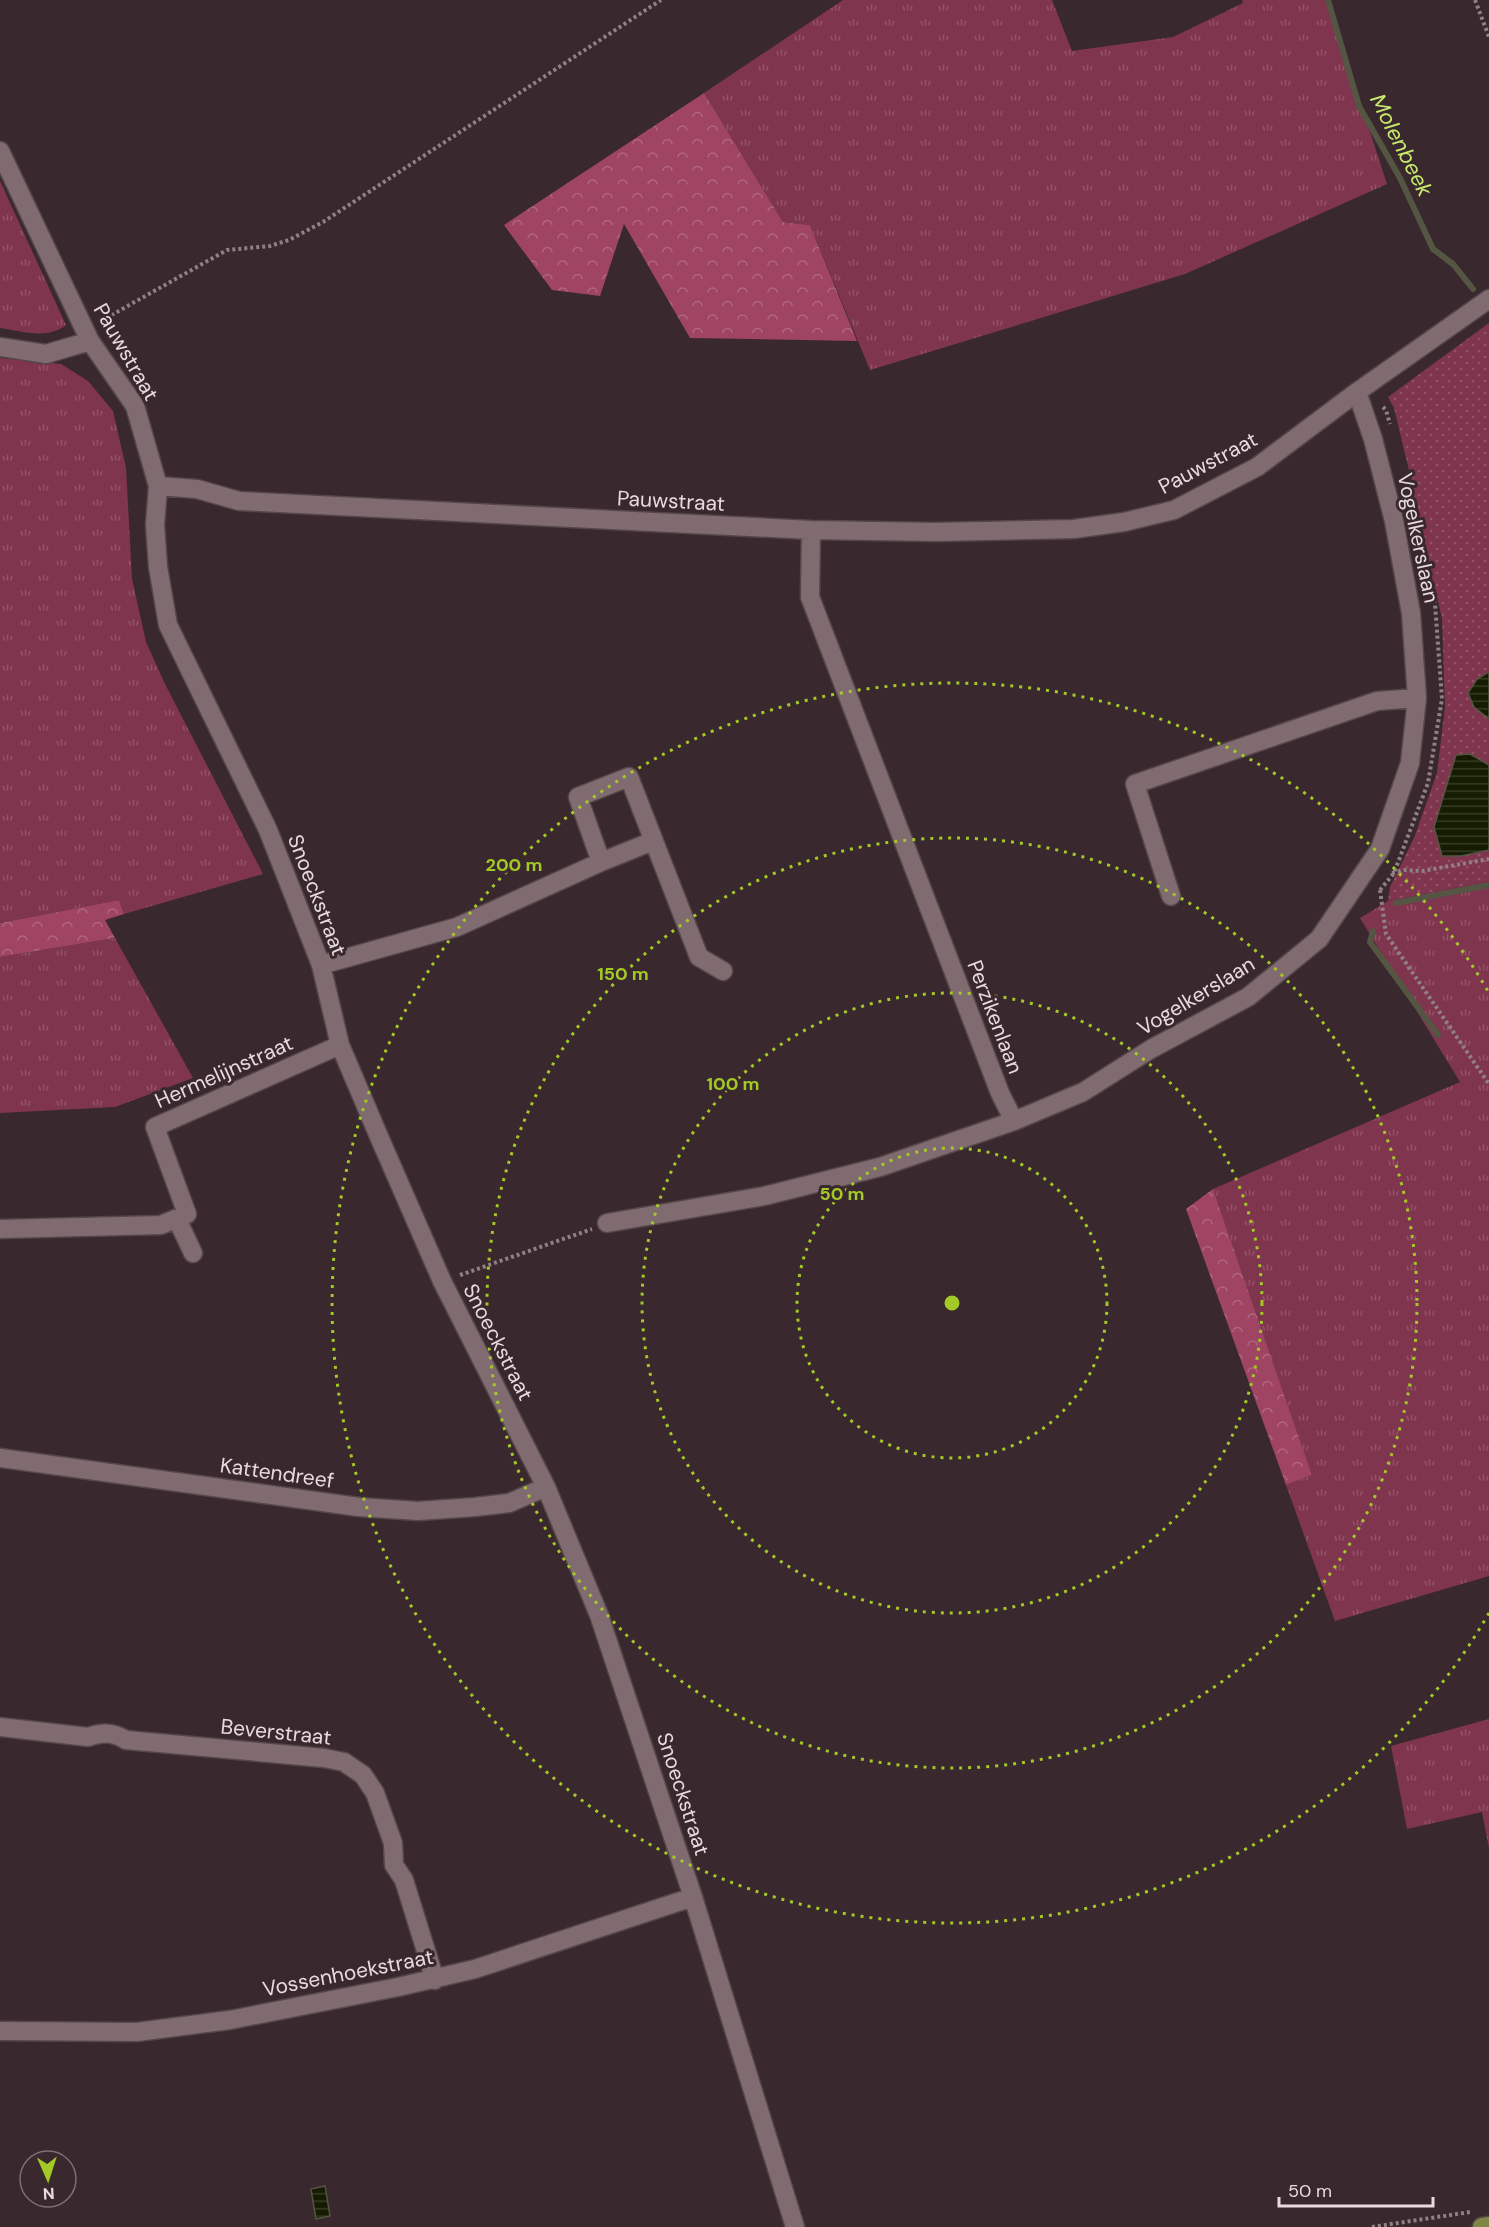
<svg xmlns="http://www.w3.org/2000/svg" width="1489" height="2227" viewBox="0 0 1489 2227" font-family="'DM Sans',sans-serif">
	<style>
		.grass { fill: url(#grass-tufts) }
		.forest { fill: url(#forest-crowns) }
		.park { fill: url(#park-dots) }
		.water { fill: url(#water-rules); stroke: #545543; stroke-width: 1.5 }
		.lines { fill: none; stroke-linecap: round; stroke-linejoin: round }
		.stream { stroke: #545543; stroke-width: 6 }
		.minor-casing { stroke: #544649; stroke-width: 21 }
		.primary-casing { stroke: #544649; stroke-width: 21 }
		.path { stroke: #8f8185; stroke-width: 4; stroke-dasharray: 3 3; stroke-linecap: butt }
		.minor { stroke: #806b71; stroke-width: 18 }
		.primary { stroke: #7f8745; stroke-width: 18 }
		.ring { fill: none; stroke: #a3c926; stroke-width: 3; stroke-dasharray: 3 6 }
		.labels { text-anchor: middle; stroke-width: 6; stroke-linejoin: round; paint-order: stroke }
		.street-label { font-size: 21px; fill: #e7dbde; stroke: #39282d }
		.water-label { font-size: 22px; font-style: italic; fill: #c7e96e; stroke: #39282d }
		.centre { fill: #a3c926; stroke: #39282d; stroke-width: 3 }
		.ring-label { font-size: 18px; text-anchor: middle; font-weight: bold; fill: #a3c926; stroke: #39282d; stroke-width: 6; stroke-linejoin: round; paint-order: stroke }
	</style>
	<defs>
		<pattern id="grass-tufts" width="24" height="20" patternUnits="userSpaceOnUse" patternTransform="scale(1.5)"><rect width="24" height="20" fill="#80354f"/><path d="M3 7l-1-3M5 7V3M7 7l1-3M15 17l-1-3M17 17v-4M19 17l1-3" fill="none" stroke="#925268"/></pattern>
		<pattern id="forest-crowns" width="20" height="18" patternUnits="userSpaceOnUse" patternTransform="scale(1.5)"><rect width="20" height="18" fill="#9f4463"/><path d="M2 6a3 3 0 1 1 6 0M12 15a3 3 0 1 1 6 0" fill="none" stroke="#b16780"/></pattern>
		<pattern id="park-dots" width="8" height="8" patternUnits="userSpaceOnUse" patternTransform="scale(1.5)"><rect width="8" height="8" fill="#80354f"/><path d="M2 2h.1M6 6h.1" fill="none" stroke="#925268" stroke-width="1.8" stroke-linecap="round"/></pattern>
		<pattern id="water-rules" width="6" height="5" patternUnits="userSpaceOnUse" patternTransform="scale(1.5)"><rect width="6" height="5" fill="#151c01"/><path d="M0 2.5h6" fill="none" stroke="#373c26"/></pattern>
	</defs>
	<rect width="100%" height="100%" fill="#39282d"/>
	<path class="grass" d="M 843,0 L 1052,0 L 1072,51 L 1173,37 L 1243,3 L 1242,0 L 1327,0 L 1387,184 L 1185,274 L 870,370 L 810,225 L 783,222 L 704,93 Z
		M 0,181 L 66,325 C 47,340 22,331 0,328 Z
		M 0,358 L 61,364 L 88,381 L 113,411 L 126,468 L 132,579 L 146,642 L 165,684 L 263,874 L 124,914 L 119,900 L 0,923 Z
		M 1489,881 L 1489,1576 L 1335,1621 L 1286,1485 L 1312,1475 L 1213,1189 L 1460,1082 L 1360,918 L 1388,901 Z
		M 115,938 L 193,1078 L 115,1107 L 0,1113 L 0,957 Z
		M 1489,1719 L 1489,1848 L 1482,1812 L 1407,1829 L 1391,1746 Z"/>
	<path class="forest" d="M 704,93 L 783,222 L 810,225 L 857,341 L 690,338 L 624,224 L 600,296 L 552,290 L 504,225 Z
		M 119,900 L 124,914 L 105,920 L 115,938 L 0,957 L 0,923 Z
		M 1213,1189 L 1312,1475 L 1286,1485 L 1186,1209 Z"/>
	<path class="park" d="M 1489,323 L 1489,881 L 1388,901 L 1390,887 L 1414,838 L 1437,773 L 1445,707 L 1442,618 L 1412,496 L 1414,491 L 1394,408 L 1388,397 Z"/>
	<path class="water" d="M 1489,672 L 1489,719 L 1474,707 L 1468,693 L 1477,679 Z
		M 1470,754 L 1489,765 L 1489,850 L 1461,856 L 1442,856 L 1434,827 L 1456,755 Z
		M 325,2186 L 330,2216 L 316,2219 L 311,2189 Z"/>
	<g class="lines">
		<path class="stream" d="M 1328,0 L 1359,106 L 1400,178 L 1433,249 L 1453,264 L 1473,289
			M 1396,903 L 1489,885
			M 1373,931 L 1370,942 L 1438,1035"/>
		<g class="minor-casing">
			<path id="minor" d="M 0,151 L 90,341 L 135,406 L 158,486 L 155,525 L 158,567 L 168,625 L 268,830 L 321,965 L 340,1045 L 380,1139 L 442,1281 L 546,1487 L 599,1615 L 693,1897 L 795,2227
				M 0,347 L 46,354 L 90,341
				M 158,486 L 197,489 L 239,501 L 811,530 L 936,532 L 1074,529 L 1124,522 L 1174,510 L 1257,467 L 1357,392 L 1489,299
				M 601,862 L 653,841
				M 1171,896 L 1135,784 L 1377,701 L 1417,698
				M 321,965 L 457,927 L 601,862 L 578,797 L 629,777 L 699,957 L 723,971
				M 1014,1121 L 1083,1092 L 1151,1049 L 1248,997 L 1319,939 L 1380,849 L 1410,763 L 1417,698 L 1411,613 L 1394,521 L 1373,439 L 1357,392
				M 177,1219 L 193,1253
				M 607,1223 L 764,1196 L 880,1167 L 1014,1121 L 1000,1093 L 810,597 L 811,530
				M 0,1229 L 161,1225 L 187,1214 L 155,1127 L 340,1045
				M 0,1458 L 359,1507 L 418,1511 L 475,1507 L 509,1503 L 546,1487
				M 0,1727 L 88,1737 C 103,1732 113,1732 126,1740 L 324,1758 L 344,1762 L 363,1775 L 375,1793 L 393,1843 L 394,1865 L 404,1880 L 435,1980
				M 0,2031 L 137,2032 L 230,2020 L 398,1987 L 475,1969 L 693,1897"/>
		</g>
		<g class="primary-casing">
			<path id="primary" d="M 1482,2227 L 1489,2226"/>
		</g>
		<path class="path" d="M 1475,0 L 1489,37
			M 101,321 L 227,250 L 270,246 L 289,240 L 323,222 L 661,0
			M 1383,407 L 1386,410 L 1390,424
			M 1392,873 L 1404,870 L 1422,871 L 1489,859
			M 1380,890 L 1394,873 L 1428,783 L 1442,699 L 1435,604 L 1418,533
			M 1380,890 L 1386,934 L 1489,1084
			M 460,1275 L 592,1229
			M 1372,2227 L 1470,2212"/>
		<use href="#minor" class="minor"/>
		<use href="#primary" class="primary"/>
	</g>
	<g class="ring">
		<circle cx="952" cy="1303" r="155"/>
		<circle cx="952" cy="1303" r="310"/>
		<circle cx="952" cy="1303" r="465"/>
		<path d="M1489 1613A620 620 0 1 1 1489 993"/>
	</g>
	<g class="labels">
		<g class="street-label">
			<text transform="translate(126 352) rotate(60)" y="7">Pauwstraat</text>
			<text transform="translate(1208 463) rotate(-28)" y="7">Pauwstraat</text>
			<text transform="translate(671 501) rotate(3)" y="7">Pauwstraat</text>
			<text transform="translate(1418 538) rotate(78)" y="7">Vogelkerslaan</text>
			<text transform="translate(317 895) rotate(69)" y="7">Snoeckstraat</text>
			<text transform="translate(1196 996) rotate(-31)" y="7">Vogelkerslaan</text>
			<text transform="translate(995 1017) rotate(69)" y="7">Perzikenlaan</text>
			<text transform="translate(224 1072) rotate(-24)" y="7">Hermelijnstraat</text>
			<text transform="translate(498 1342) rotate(63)" y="7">Snoeckstraat</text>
			<text transform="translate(277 1473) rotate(8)" y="7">Kattendreef</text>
			<text transform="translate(276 1732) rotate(6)" y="7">Beverstraat</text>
			<text transform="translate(683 1794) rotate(72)" y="7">Snoeckstraat</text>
			<text transform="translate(348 1973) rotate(-11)" y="7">Vossenhoekstraat</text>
		</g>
		<g class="water-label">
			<text transform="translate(1402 145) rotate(63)" y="8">Molenbeek</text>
		</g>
	</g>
	<circle cx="952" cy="1303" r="9" class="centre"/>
	<g class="ring-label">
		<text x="514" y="871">200 m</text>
		<text x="623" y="980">150 m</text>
		<text x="733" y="1090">100 m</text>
		<text x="842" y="1200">50 m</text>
	</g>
	<g transform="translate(48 2179) rotate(177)"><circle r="28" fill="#39282d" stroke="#7f7074" stroke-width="1.5"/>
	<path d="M0-4.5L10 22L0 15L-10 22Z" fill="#a3c926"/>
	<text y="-9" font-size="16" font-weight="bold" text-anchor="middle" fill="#e7dbde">N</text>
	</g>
	<path d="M1279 2197v9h154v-9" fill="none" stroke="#e7dbde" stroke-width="3"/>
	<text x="1288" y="2197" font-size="18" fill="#e7dbde" stroke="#39282d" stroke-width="4.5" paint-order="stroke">50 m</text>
</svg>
